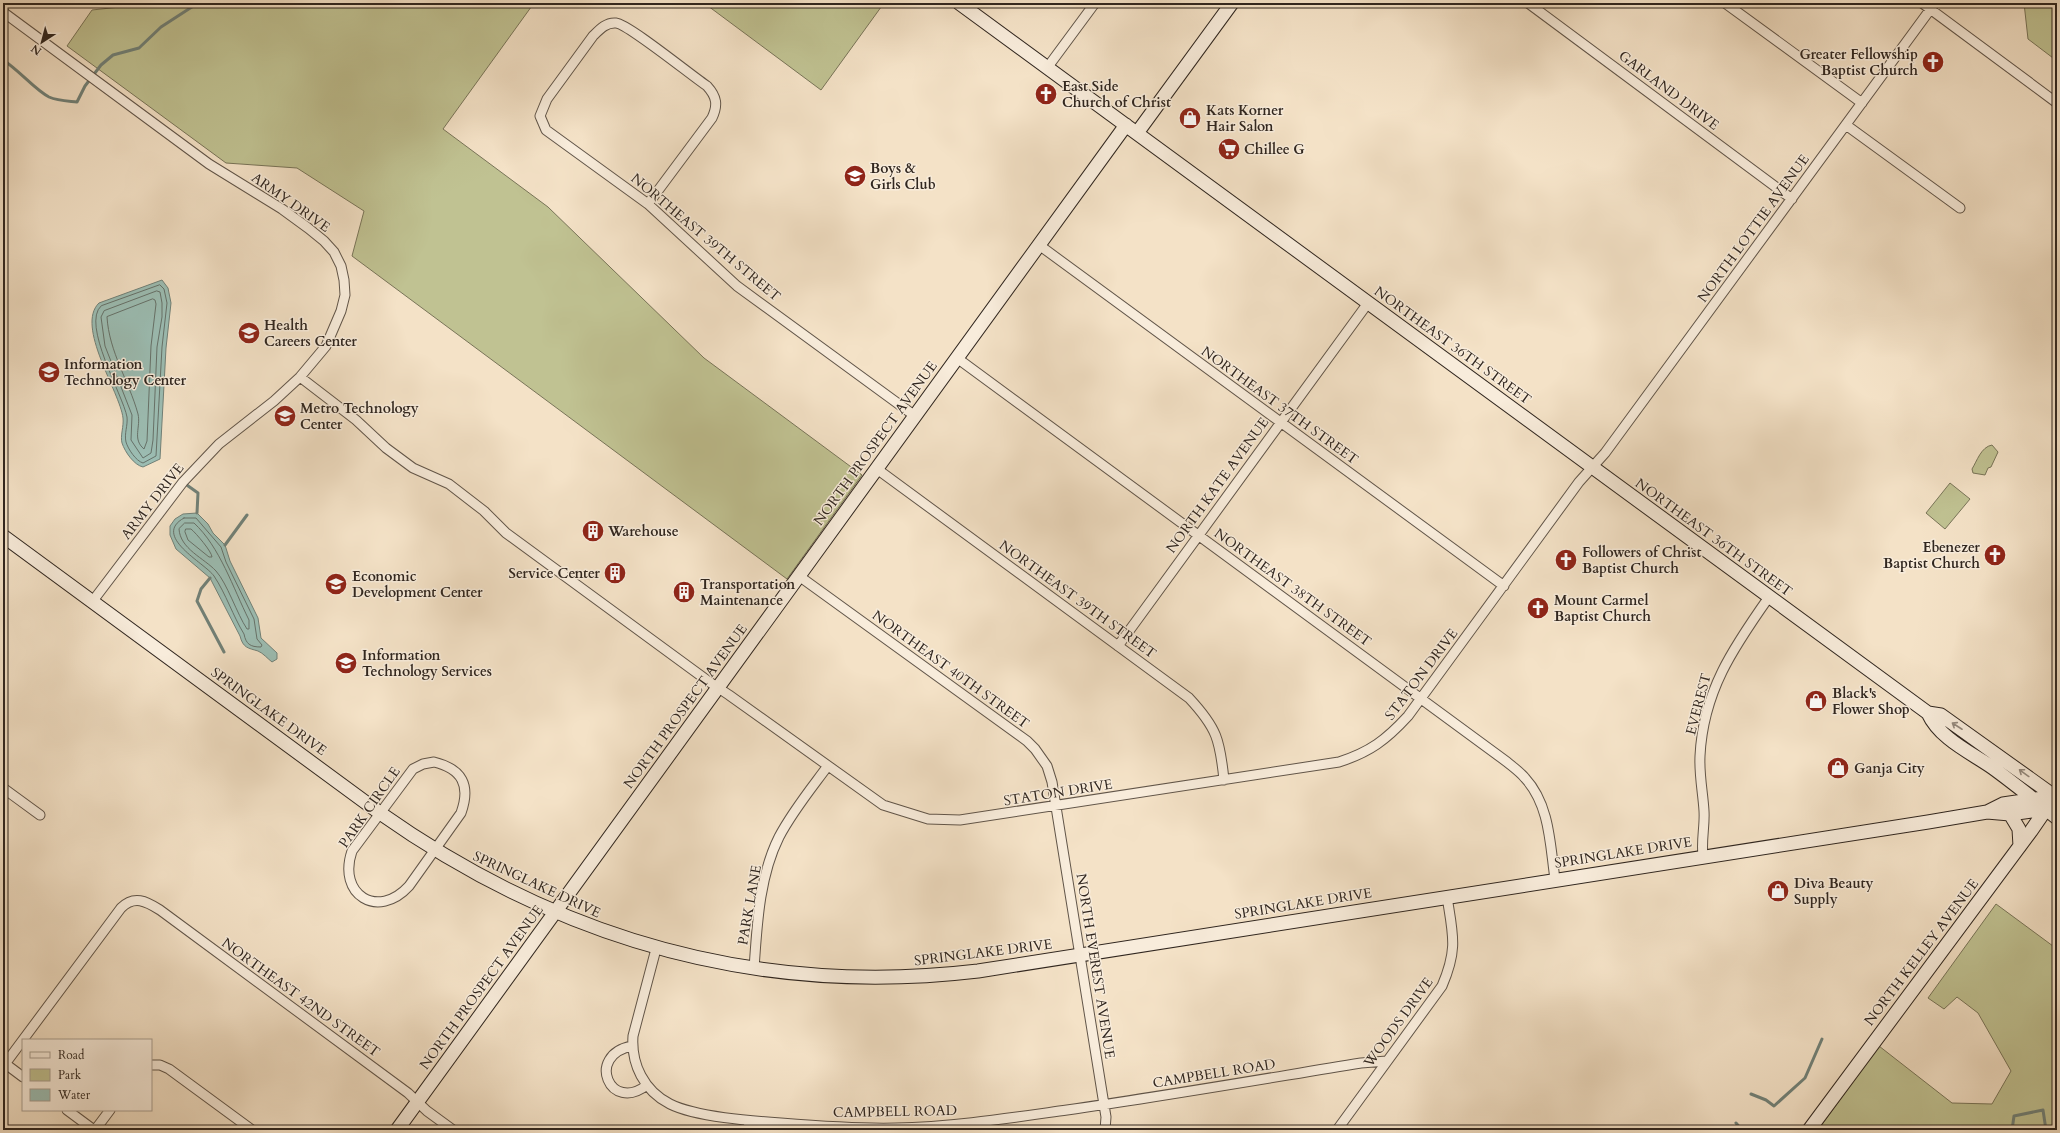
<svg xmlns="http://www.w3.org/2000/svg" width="2060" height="1133" viewBox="0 0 2060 1133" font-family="Cardo,serif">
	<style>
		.green { fill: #c0c292; stroke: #787458 }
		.water { fill: #9cbeb4; stroke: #718178 }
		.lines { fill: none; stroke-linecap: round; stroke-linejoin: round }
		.shore { stroke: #66726a; stroke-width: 1 }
		.stream { stroke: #718178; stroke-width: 3 }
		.street-casing { stroke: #615549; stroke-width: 11 }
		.secondary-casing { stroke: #30261f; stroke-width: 15 }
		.street { stroke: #f8ecdb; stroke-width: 9 }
		.secondary { stroke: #f8ecdb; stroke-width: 13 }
		.oneway { stroke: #94897d }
		.labels { text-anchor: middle; stroke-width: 3; stroke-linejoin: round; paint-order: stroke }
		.poi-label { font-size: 14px; font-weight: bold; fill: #30261f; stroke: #f8ecdb; text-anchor: start }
		.street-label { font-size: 14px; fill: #30261f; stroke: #f8ecdb }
	</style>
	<rect width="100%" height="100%" fill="#f4e2c7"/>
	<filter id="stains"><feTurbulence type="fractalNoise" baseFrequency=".005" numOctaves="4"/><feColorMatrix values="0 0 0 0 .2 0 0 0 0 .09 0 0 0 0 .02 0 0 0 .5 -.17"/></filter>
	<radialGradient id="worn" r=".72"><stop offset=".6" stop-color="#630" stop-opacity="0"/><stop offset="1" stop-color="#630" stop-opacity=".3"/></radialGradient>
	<path class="green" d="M 131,3 L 534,3 L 443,129 L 548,207 L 704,358 L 862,475 L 787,579 L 352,256 L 364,211 L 297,168 L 226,163 L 67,46 L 92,10 L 129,6 Z
		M 704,3 L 884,3 L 821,90 Z
		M 2024,3 L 2057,3 L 2057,61 L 2028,39 Z
		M 1992,445 L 1998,452 L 1991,467 L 1988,468 L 1985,475 L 1973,473 L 1972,469 C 1977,461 1981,447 1992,445 Z
		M 1950,483 L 1970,499 L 1945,529 L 1926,513 Z
		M 1996,904 L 2057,949 L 2057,1130 L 1818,1130 L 1879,1046 L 1952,1103 L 1992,1104 L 2011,1071 L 1978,1013 L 1957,997 L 1944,1009 L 1928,998 Z"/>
	<path class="water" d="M 162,280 L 168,288 L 171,303 L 166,348 L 160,459 L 143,467 C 134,465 125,452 122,443 C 120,436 124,426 123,418 C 120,392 75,326 99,303 Z
		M 197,513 L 208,524 L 213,533 L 225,545 L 230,561 L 258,618 L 261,638 L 277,653 L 277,659 L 272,662 C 268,659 263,653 258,651 C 248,648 243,648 240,636 L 210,578 L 176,549 L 170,535 L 170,526 L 175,519 L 183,514 Z"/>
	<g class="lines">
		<path class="shore" d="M 160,285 L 164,289 L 167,303 L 162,347 L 156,456 L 143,463 C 136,461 128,449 126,442 C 124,434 128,425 127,417 C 123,395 81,324 101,306 Z
			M 157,291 L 160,292 L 162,303 L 162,317 L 157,347 L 153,440 L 151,453 L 143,458 L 131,440 L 132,415 L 105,346 L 101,317 L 104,311 Z
			M 153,299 L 155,300 L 156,304 L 151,346 L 147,441 L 144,449 C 132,439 141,427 138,414 C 129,381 109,352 107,317 Z
			M 184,518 L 196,518 L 221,547 L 226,562 L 254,619 L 257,639 L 262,645 L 261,647 C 250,647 246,644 244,634 C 233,616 226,594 214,576 C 205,563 151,536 184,518 Z
			M 185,523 L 194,523 C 220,547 233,588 249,620 L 249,629 L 247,629 C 237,614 227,583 216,571 C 204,558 180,549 179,529 Z
			M 186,529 L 191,529 C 196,533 212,552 212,557 L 209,557 L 188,540 L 185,532 Z"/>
		<path class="stream" d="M 3,60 C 19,70 35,90 49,97 C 58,101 68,101 77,102 L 85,86 L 101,65 L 113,55 L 139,48 L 161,27 L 198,3
			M 184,483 L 198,493 L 197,513
			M 225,545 L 247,515
			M 210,578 L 201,589 L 197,601 L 224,652
			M 1751,1094 L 1766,1100 L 1774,1106 L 1805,1078 L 1822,1039
			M 1736,1123 L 1742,1130
			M 2012,1130 L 2014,1116 L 2043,1110 L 2046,1130"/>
		<g class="street-casing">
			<path id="street" d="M 1528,3 L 1792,199
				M 1725,3 L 1862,103
				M 1922,3 L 2057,103
				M 3,12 L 209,164 L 282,209 L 308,228 L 324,241 L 334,252 L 341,266 L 344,280 L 345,295 L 341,311 L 326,346 L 300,377 L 274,401 L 219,444 L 183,482 L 92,602
				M 1047,68 L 1095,3
				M 1846,125 L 1960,208
				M 648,204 L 712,118 C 718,105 717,97 707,86 C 692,76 628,24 616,23 C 606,22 599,30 593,36 L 547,99 L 540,116 L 546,130 L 648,204 L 737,286 L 915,416
				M 1039,245 L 1504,586
				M 957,358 L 1507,762 C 1513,767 1520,772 1525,778 C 1550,805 1550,845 1555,879
				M 300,377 L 356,420 L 386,448 L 413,468 L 449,484 L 484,511 L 506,533 L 708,681 L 729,695 L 883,805 L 928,819 L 960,820 L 1339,762 C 1370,752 1386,740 1408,716 L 1579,482 L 1605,453 L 1935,3
				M 877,469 L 1189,698 C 1217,728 1220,740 1224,780
				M 799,576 L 1027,741 L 1035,749 L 1047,766 L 1052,782 L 1106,1117 L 1105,1130
				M 1118,646 L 1368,303
				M 434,762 C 462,769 471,785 461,813 L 409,886 C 378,920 337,895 352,851 L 413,769 L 423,764 Z
				M 3,788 L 40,815
				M 1703,856 C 1701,840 1705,826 1704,811 C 1703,793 1699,775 1700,756 C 1703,692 1733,648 1769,597
				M 656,949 L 633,1036 C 631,1064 644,1091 670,1104 C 696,1117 752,1121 781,1123 C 819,1126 857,1129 895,1128 C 953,1127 1010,1118 1067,1110 C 1165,1096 1263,1079 1361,1063 L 1387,1061
				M 754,969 C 757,926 759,877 779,837 C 792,812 810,790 827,767
				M 632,1046 C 585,1055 610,1114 647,1085
				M 3,1062 L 23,1077
				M 5,1064 L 121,908 C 134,895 146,901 160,910 L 408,1093 L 427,1111 L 453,1130
				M 151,1065 L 160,1065 L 169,1069 L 252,1130
				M 67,1110 L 94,1130
				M 95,1130 L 110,1110
				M 746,1130 L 752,1121
				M 1337,1130 L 1442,986 C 1458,949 1453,935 1447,897"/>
		</g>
		<g class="secondary-casing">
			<path id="secondary" d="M 959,3 L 1928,713 L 1941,715 L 2057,798
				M 1137,133 L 1232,3
				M 3,536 L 380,813 C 560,940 758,997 978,971 L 1928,822 L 1987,812 L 2003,804 L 2055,796
				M 1928,713 C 1940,739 1970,752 1993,768 C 2015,784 2036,801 2057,818
				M 1987,812 L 2010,814 L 2046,809
				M 2010,814 L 2019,829 L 2020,846
				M 397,1130 L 1126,125
				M 1809,1130 L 2031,831 L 2057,793"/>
		</g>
		<use href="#street" class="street"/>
		<use href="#secondary" class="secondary"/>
	</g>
	<defs><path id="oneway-shaft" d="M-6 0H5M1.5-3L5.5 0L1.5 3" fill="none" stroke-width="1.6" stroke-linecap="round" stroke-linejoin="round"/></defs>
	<g class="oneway">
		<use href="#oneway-shaft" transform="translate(1957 726) rotate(-147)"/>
		<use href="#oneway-shaft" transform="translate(2024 773) rotate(-144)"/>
	</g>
	<defs>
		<g id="church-disc" transform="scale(1.15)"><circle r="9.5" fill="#8f2418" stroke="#f8ecdb"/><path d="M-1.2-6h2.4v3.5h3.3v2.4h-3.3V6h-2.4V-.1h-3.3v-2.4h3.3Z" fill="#fff"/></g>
		<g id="shop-disc" transform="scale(1.15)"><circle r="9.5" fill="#8f2418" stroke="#f8ecdb"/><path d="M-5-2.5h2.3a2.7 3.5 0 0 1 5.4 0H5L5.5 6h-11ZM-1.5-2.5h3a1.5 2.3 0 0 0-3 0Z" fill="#fff"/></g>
		<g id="supermarket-disc" transform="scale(1.15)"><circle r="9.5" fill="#8f2418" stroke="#f8ecdb"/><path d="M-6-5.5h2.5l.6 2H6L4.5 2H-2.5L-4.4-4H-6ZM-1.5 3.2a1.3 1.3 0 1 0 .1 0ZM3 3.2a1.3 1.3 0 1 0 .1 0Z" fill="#fff"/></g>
		<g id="school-disc" transform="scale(1.15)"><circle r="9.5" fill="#8f2418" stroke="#f8ecdb"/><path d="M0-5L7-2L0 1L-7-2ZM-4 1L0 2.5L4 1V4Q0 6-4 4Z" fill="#fff"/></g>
		<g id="building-disc" transform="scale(1.15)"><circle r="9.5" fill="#8f2418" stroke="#f8ecdb"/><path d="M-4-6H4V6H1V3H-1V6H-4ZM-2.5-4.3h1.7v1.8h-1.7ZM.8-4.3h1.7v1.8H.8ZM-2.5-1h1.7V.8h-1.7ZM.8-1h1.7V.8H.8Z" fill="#fff"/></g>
	</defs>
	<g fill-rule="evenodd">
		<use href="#church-disc" x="1933" y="62"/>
		<use href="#church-disc" x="1046" y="94"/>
		<use href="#shop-disc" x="1190" y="118"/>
		<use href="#supermarket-disc" x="1229" y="149"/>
		<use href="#school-disc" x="855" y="176"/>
		<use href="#school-disc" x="249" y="333"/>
		<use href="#school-disc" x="49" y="372"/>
		<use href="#school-disc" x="285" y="416"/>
		<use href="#building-disc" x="593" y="531"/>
		<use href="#church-disc" x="1995" y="555"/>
		<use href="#church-disc" x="1566" y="560"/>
		<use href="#building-disc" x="615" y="573"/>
		<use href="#school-disc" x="336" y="584"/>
		<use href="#building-disc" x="684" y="592"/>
		<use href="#church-disc" x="1538" y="608"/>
		<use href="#school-disc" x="346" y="663"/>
		<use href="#shop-disc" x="1816" y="701"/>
		<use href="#shop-disc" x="1838" y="768"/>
		<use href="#shop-disc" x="1778" y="891"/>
	</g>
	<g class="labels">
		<g class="poi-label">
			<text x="1918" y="59" text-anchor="end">Greater Fellowship<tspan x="1918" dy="16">Baptist Church</tspan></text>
			<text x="1062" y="91">East Side<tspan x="1062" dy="16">Church of Christ</tspan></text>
			<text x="1206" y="115">Kats Korner<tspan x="1206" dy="16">Hair Salon</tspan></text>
			<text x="1244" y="154">Chillee G</text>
			<text x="870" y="173">Boys &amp;<tspan x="870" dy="16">Girls Club</tspan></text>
			<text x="264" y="330">Health<tspan x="264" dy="16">Careers Center</tspan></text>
			<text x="64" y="369">Information<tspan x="64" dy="16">Technology Center</tspan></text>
			<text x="300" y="413">Metro Technology<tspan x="300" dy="16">Center</tspan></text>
			<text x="608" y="536">Warehouse</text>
			<text x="1980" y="552" text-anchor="end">Ebenezer<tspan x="1980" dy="16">Baptist Church</tspan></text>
			<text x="1582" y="557">Followers of Christ<tspan x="1582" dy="16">Baptist Church</tspan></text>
			<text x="600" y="578" text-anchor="end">Service Center</text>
			<text x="352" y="581">Economic<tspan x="352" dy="16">Development Center</tspan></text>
			<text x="700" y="589">Transportation<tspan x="700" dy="16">Maintenance</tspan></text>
			<text x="1554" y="605">Mount Carmel<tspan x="1554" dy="16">Baptist Church</tspan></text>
			<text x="362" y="660">Information<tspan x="362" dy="16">Technology Services</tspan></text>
			<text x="1832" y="698">Black's<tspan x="1832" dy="16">Flower Shop</tspan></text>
			<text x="1854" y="773">Ganja City</text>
			<text x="1794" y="888">Diva Beauty<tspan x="1794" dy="16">Supply</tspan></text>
		</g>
		<g class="street-label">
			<text transform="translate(1669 90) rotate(37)" y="5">GARLAND DRIVE</text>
			<text transform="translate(291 202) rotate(35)" y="5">ARMY DRIVE</text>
			<text transform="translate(1753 228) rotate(-54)" y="5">NORTH LOTTIE AVENUE</text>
			<text transform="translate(706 237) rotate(40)" y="5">NORTHEAST 39TH STREET</text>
			<text transform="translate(1453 345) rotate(36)" y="5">NORTHEAST 36TH STREET</text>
			<text transform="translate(1280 405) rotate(36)" y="5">NORTHEAST 37TH STREET</text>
			<text transform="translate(875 443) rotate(-54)" y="5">NORTH PROSPECT AVENUE</text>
			<text transform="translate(1217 485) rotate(-54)" y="5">NORTH KATE AVENUE</text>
			<text transform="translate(152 501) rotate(-52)" y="5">ARMY DRIVE</text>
			<text transform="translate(1714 537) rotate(36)" y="5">NORTHEAST 36TH STREET</text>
			<text transform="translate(1293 587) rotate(36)" y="5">NORTHEAST 38TH STREET</text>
			<text transform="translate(1078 599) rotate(36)" y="5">NORTHEAST 39TH STREET</text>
			<text transform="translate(951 669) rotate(36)" y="5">NORTHEAST 40TH STREET</text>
			<text transform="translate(1421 674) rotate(-53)" y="5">STATON DRIVE</text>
			<text transform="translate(1698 704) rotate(-75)" y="5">EVEREST</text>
			<text transform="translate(685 706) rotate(-54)" y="5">NORTH PROSPECT AVENUE</text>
			<text transform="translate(269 711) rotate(36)" y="5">SPRINGLAKE DRIVE</text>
			<text transform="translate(1058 792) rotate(-9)" y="5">STATON DRIVE</text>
			<text transform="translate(369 807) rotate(-55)" y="5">PARK CIRCLE</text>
			<text transform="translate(1623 852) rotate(-9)" y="5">SPRINGLAKE DRIVE</text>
			<text transform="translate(537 884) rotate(25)" y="5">SPRINGLAKE DRIVE</text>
			<text transform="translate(1303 903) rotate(-9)" y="5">SPRINGLAKE DRIVE</text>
			<text transform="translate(749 905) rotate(-80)" y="5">PARK LANE</text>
			<text transform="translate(983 952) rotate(-7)" y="5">SPRINGLAKE DRIVE</text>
			<text transform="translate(1921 952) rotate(-53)" y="5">NORTH KELLEY AVENUE</text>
			<text transform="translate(1096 966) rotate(81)" y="5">NORTH EVEREST AVENUE</text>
			<text transform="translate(481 987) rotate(-54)" y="5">NORTH PROSPECT AVENUE</text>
			<text transform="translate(301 997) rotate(36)" y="5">NORTHEAST 42ND STREET</text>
			<text transform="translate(1398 1022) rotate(-54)" y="5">WOODS DRIVE</text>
			<text transform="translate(1214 1073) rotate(-9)" y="5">CAMPBELL ROAD</text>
			<text transform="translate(895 1111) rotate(-1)" y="5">CAMPBELL ROAD</text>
		</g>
	</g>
	<rect width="2060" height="1133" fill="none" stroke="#f4e2c7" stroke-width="16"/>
	<rect x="4" y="4" width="2052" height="1125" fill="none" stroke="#30261f" stroke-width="2"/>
	<rect x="8" y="8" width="2044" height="1117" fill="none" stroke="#30261f"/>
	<rect x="22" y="1039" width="130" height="72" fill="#f8ecdb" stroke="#a89d90"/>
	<rect x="30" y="1052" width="20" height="6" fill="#f8ecdb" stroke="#a89d90"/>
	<text x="58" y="1059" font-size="12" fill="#30261f">Road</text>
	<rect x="30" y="1069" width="20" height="12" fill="#c0c292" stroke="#a89d90"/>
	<text x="58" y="1079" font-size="12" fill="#30261f">Park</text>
	<rect x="30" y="1089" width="20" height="12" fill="#9cbeb4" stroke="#a89d90"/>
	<text x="58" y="1099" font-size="12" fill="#30261f">Water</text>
	<g transform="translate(42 42) rotate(216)" stroke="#f8ecdb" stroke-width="3" paint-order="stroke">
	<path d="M0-3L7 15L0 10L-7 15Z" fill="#30261f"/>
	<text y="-6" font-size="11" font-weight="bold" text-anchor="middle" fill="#30261f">N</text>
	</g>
	<rect width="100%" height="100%" filter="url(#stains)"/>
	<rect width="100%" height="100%" fill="url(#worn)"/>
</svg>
